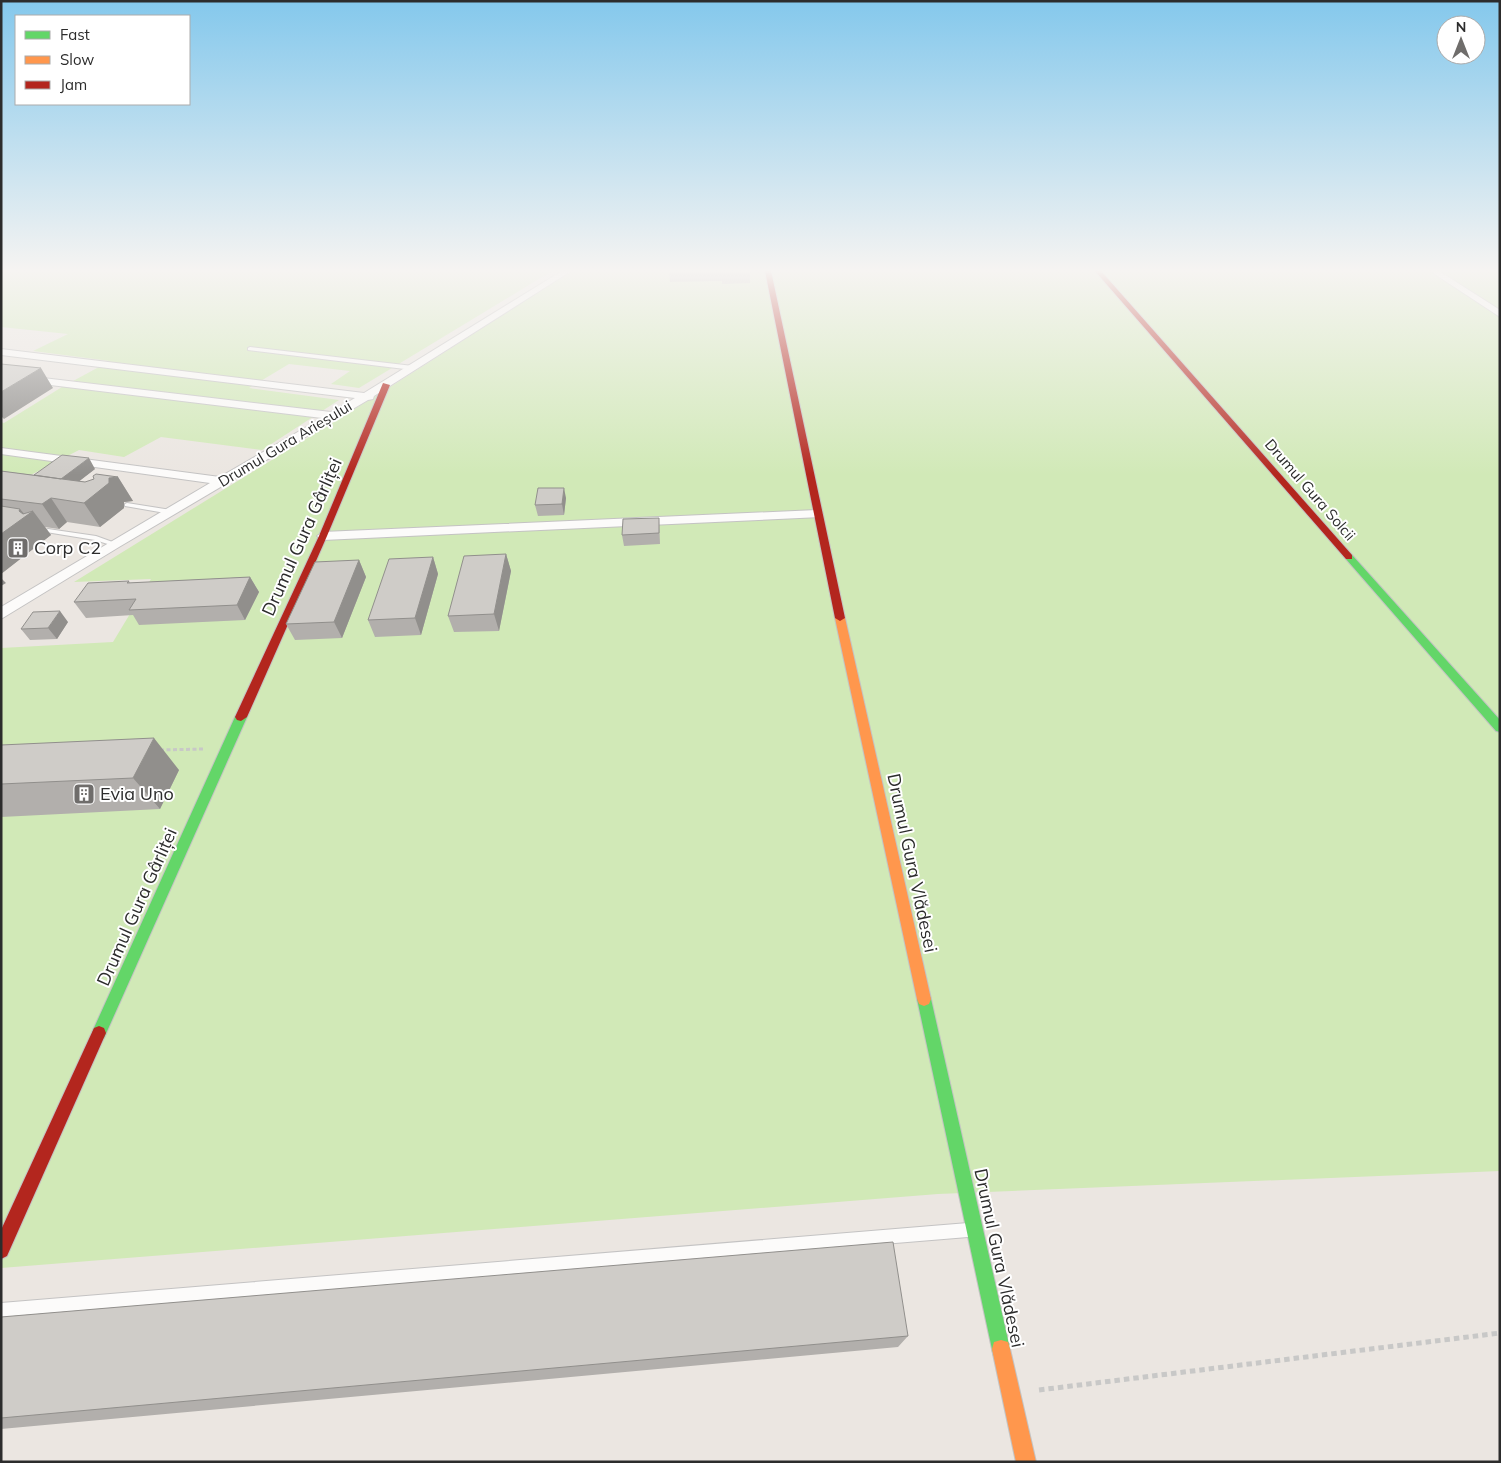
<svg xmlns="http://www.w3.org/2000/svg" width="1501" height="1463" viewBox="0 0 1501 1463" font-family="Mulish,sans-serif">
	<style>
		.green { fill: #d1e9b7 }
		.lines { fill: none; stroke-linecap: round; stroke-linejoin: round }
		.lane-casing { stroke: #c4c3c3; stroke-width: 2 }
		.street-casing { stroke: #c4c3c3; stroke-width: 2 }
		.fast-casing { stroke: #c4c3c3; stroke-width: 2 }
		.slow-casing { stroke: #c4c3c3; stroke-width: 2 }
		.jam-casing { stroke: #c4c3c3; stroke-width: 2 }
		.path-far1 { stroke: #c8c8c7; stroke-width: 3; stroke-dasharray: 4 2.5; stroke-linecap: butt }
		.path { stroke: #c8c8c7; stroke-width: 5; stroke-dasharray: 5.5 4; stroke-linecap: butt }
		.lane { fill: #fcfbfa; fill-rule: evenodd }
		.street { fill: #fcfbfa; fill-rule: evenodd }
		.fast { fill: #63d668; fill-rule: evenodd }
		.slow { fill: #ff974d; fill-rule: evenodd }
		.jam { fill: #b3261e; fill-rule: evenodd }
		.wall { fill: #b2afac }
		.shaded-wall { fill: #918f8c }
		.building { fill: #cfccc8; stroke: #918f8c }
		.labels { text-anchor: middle; stroke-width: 4; stroke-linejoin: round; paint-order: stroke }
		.far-street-label { font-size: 15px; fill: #2c2c2c; stroke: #fff }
		.street-label { font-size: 18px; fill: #2c2c2c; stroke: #fff }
		.poi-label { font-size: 18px; fill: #2c2c2c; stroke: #fff; text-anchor: start }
	</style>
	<rect width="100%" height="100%" fill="#ebe6e1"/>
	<path class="green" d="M 1,271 L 552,271 L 359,388 L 331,384 L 350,371 L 289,364 L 249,388 L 339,400 L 262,450 L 161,437 L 124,457 L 79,450 L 23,479 L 1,476 L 1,422 L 4,423 L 62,387 L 110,361 L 33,351 L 68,334 L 1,327 Z
		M 572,271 L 1500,271 L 1500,1171 L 938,1194 L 1,1268 L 1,648 L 113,642 L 151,579 L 74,582 L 390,387 Z"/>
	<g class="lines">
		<g class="lane-casing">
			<path id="lane" d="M 250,347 L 413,366 L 416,368 L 413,370 L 248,350 L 248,348 Z
				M 127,503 L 171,510 L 174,512 L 171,514 L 125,506 L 125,504 Z
				M 48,529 L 96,536 L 118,544 L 114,546 L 95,540 L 46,532 L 45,531 Z
				M 968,1223 L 973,1225 L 975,1230 L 973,1235 L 968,1237 L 1,1317 L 1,1303 Z"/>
		</g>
		<g class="street-casing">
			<path id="street" d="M 562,271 L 571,271 L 374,396 L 373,399 L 368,400 L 119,547 L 1,619 L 1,607 L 210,483 L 1,454 L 1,448 L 220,477 L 322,418 L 1,379 L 1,373 L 331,412 L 355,398 L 1,355 L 1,349 L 364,393 Z
				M 1430,271 L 1439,271 L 1500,310 L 1500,317 Z
				M 817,510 L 823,514 L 821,517 L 323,540 L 317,536 L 323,532 Z"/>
		</g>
		<g class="fast-casing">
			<path id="fast" d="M 1349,554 L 1352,555 L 1500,720 L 1500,732 L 1496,731 L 1346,559 L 1346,555 Z
				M 241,713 L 247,717 L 104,1038 L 99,1040 L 94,1038 L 92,1033 L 94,1028 L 235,717 Z
				M 924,992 L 929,994 L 931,999 L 1010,1349 L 1008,1356 L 1001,1358 L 994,1356 L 992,1349 L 917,999 L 919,994 Z"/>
		</g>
		<g class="slow-casing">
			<path id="slow" d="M 840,615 L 845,618 L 931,999 L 929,1004 L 924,1006 L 919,1004 L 917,999 L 835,618 Z
				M 1001,1340 L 1008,1342 L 1010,1349 L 1036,1462 L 1016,1462 L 992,1349 L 994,1342 Z"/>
		</g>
		<g class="jam-casing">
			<path id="jam" d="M 765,271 L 771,271 L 845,618 L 840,621 L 835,618 Z
				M 1095,271 L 1101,271 L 1352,555 L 1352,559 L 1346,559 Z
				M 383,383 L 390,385 L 327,536 L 247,717 L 241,721 L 237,720 L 235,717 L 319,536 Z
				M 99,1026 L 104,1028 L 106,1033 L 7,1256 L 1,1259 L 1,1230 L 94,1028 Z"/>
		</g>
		<path class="path-far1" d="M 160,750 L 204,749"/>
		<path class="path" d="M 1039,1390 L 1500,1333"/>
		<use href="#lane" class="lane"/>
		<use href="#street" class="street"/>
		<use href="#fast" class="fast"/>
		<use href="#slow" class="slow"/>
		<use href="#jam" class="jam"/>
	</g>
	<path class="wall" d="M 669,271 L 750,271 L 750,283 L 722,284 L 722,281 L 670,282 Z
		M 95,469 L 79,481 L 85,482 L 118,477 L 133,501 L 124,502 L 124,508 L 100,527 L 67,522 L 59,529 L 45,527 L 51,535 L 1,574 L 1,471 L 34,475 Z
		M 566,498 L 564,515 L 538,516 L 535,505 Z
		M 659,518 L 660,544 L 624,546 L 622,535 Z
		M 506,554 L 511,571 L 499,631 L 454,632 L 448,616 Z
		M 433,557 L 438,574 L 421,635 L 375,637 L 368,620 Z
		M 359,560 L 366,577 L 342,638 L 295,640 L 286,624 Z
		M 250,577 L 259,592 L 245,620 L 139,625 L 133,615 L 86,618 L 74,602 L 129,581 L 130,583 Z
		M 68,622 L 57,639 L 30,640 L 21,629 Z
		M 1,745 L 179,770 L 160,809 L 1,817 Z
		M 1,1317 L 908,1336 L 898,1347 L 1,1429 Z"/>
	<path class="shaded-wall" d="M 41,368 L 53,388 L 4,419 L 1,416 L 1,392 Z
		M 89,458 L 95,469 L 64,493 L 57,482 Z
		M 118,477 L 133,501 L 124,502 L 124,508 L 100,527 L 84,503 L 109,478 Z
		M 564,488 L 566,498 L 564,515 L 562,504 Z
		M 51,498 L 67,522 L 59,529 L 42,504 Z
		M 20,509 L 26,516 L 33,511 L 51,535 L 1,574 L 1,534 Z
		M 506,554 L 511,571 L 499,631 L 494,614 Z
		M 433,557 L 438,574 L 421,635 L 415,618 Z
		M 359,560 L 366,577 L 342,638 L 334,622 Z
		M 250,577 L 259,592 L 245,620 L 237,605 Z
		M 1,578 L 6,583 L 1,586 Z
		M 60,611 L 68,622 L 57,639 L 48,628 Z
		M 154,738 L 179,770 L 160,809 L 133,778 Z"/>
	<path class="building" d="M 1,364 L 41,368 L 1,392 Z
		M 62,455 L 89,458 L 61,479 L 34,475 Z
		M 1,471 L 85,482 L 94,479 L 93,476 L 96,474 L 118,477 L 109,478 L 109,483 L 84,503 L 51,498 L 42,504 L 1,499 Z
		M 538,488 L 564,488 L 562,504 L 535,505 Z
		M 1,506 L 20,509 L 19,511 L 23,514 L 33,511 L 1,534 Z
		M 659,518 L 659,533 L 622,535 L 623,519 Z
		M 506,554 L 494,614 L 448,616 L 464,556 Z
		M 433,557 L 415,618 L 368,620 L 389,559 Z
		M 359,560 L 334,622 L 286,624 L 315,562 Z
		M 250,577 L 237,605 L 129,610 L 136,599 L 74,602 L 88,583 L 129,581 L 127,583 Z
		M 60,611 L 48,628 L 21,629 L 33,612 Z
		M 154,738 L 133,778 L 1,784 L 1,745 Z
		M 893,1242 L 908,1336 L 1,1418 L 1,1317 Z"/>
	<linearGradient id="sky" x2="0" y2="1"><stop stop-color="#84c8ec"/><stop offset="0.57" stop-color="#f6f4f2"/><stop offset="1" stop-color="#f6f4f2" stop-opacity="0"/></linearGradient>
	<rect width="1501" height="475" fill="url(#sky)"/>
	<defs>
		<g id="building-square" transform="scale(1.125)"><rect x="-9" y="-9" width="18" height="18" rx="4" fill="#6f6d6b" stroke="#fff"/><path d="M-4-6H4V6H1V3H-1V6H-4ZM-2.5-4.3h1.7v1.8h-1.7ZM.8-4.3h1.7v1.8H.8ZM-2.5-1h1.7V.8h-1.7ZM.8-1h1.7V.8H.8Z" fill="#fff"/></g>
	</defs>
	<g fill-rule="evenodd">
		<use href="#building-square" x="18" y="548"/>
		<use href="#building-square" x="84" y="794"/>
	</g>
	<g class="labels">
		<g class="far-street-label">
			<text transform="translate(285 444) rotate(-31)" y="5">Drumul Gura Arieșului</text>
			<text transform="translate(1310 490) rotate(49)" y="5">Drumul Gura Solcii</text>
		</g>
		<g class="street-label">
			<text transform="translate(302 537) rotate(-66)" y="6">Drumul Gura Gârliței</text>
			<text transform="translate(912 863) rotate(78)" y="6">Drumul Gura Vlădesei</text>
			<text transform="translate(137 907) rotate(-66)" y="6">Drumul Gura Gârliței</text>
			<text transform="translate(999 1258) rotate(78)" y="6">Drumul Gura Vlădesei</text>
		</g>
		<g class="poi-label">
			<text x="34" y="554">Corp C2</text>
			<text x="100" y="800">Evia Uno</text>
		</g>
	</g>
	<rect width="1501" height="1463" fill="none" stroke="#2c2c2c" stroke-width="5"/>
	<rect x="15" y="15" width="175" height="90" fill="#ffffff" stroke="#ababab"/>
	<rect x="25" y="31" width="25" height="8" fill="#63d668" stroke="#ababab"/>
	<text x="60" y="40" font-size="15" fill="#2c2c2c">Fast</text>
	<rect x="25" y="56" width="25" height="8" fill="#ff974d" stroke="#ababab"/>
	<text x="60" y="65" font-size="15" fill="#2c2c2c">Slow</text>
	<rect x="25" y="81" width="25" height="8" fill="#b3261e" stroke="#ababab"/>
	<text x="60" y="90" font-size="15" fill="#2c2c2c">Jam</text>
	<g transform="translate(1461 40)"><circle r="24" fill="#ffffff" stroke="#ababab"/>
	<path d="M0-4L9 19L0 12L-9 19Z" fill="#6f6d6b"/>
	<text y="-8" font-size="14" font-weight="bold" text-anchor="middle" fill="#2c2c2c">N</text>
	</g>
</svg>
